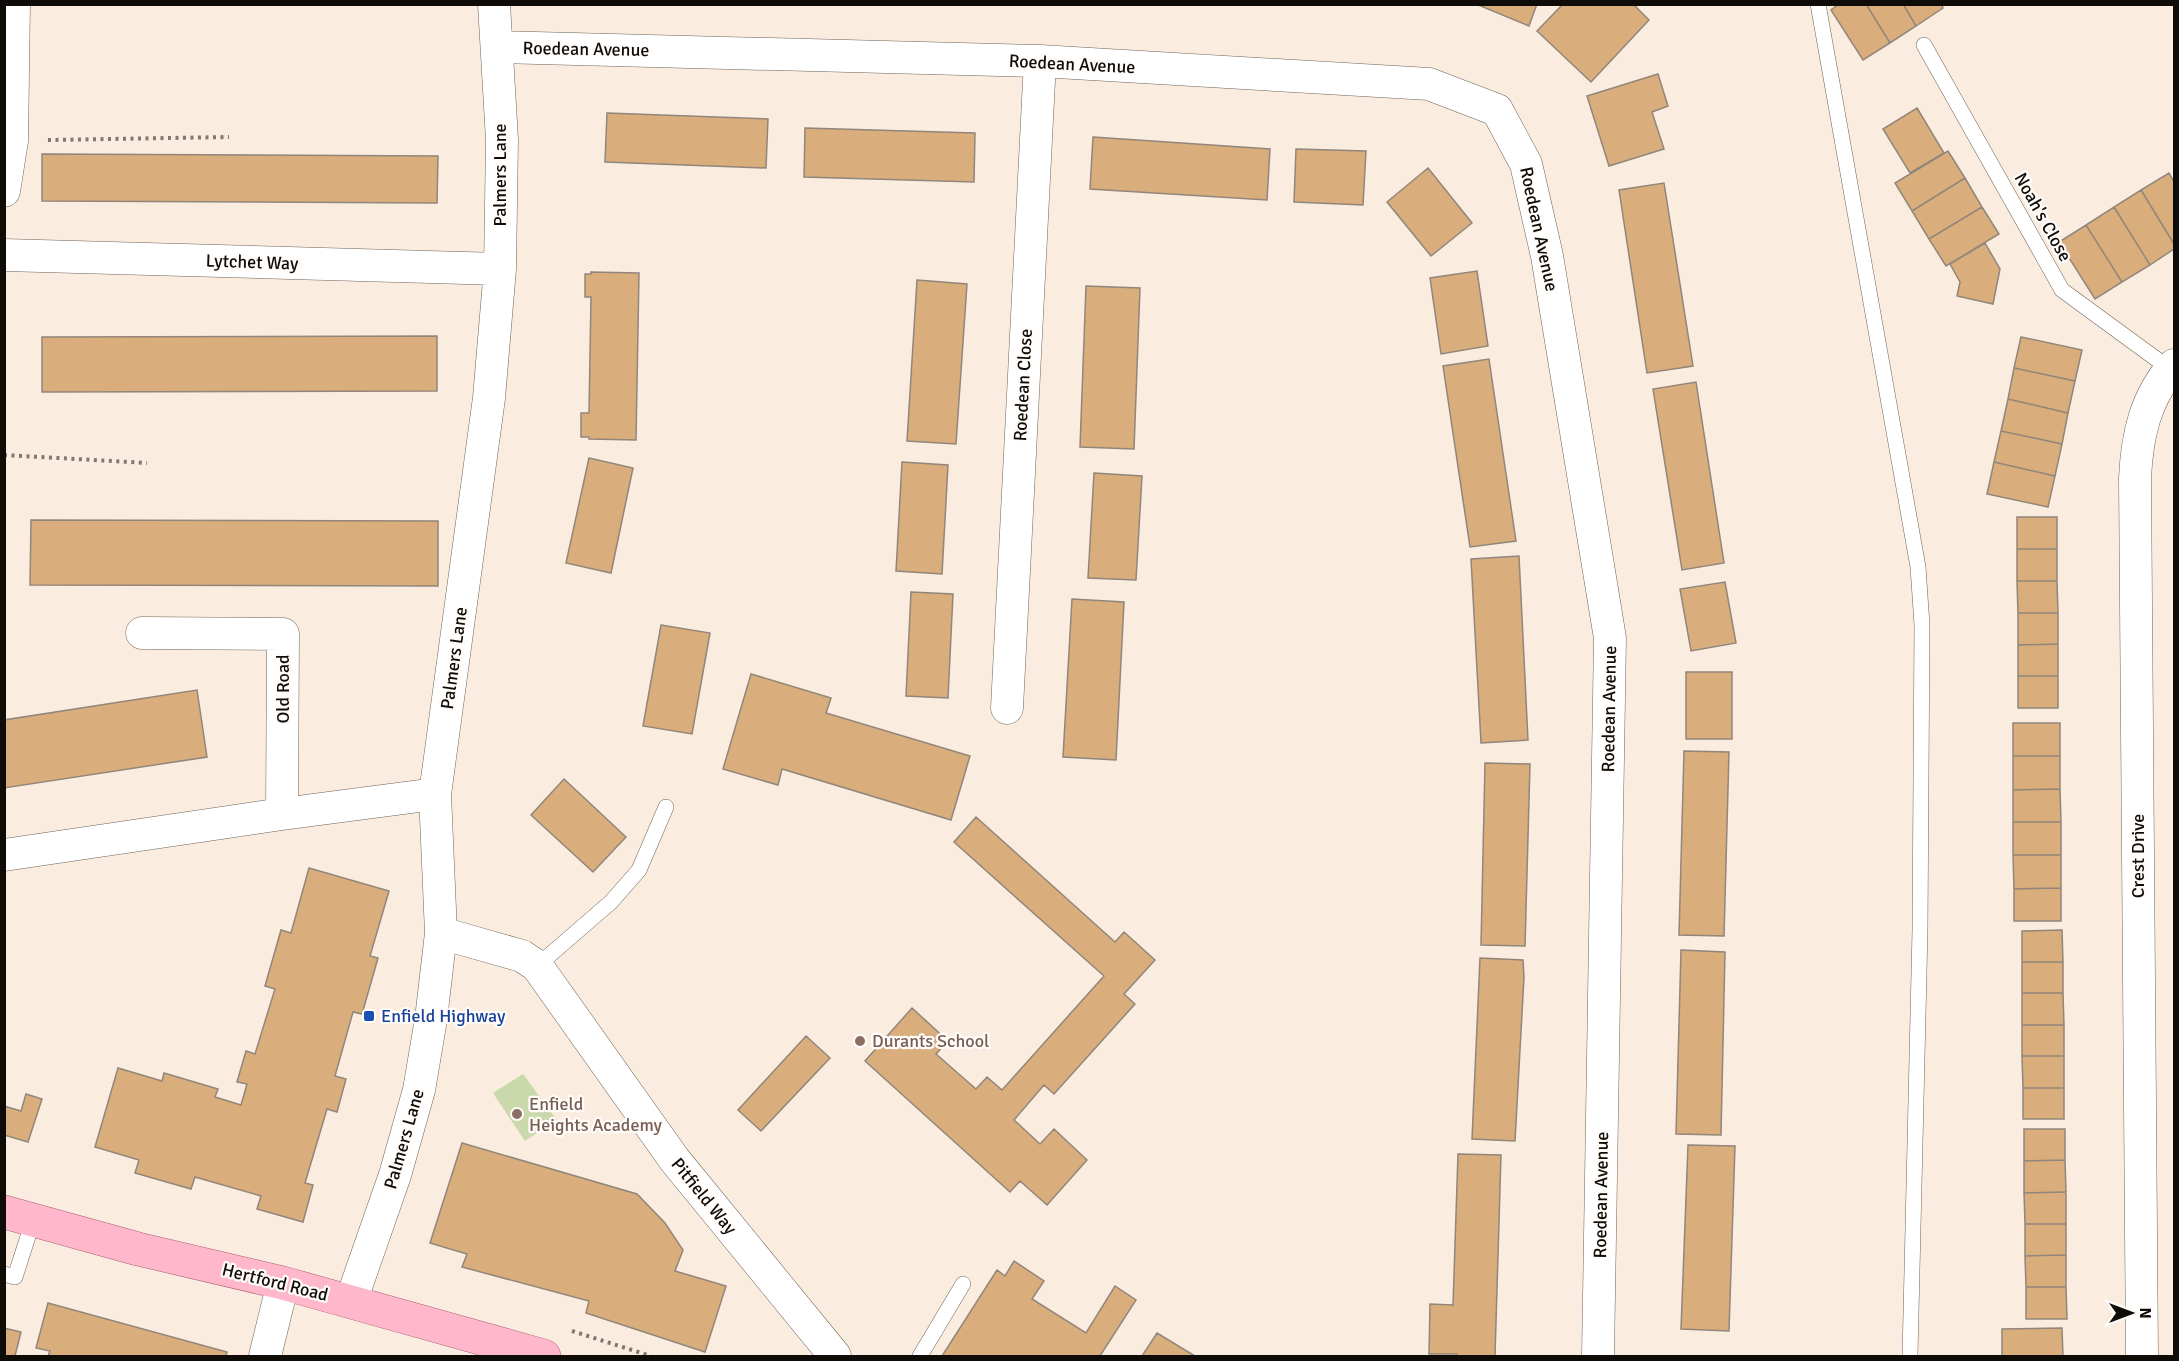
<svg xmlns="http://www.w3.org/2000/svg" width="2179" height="1361" viewBox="0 0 2179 1361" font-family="Signika,sans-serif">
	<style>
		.green { fill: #c9d9ab }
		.building { fill: #daad7d; stroke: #91867a; stroke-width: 1.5 }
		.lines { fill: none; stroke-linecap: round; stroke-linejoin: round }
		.service-casing { stroke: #6f6459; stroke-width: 16 }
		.minor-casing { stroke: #6f6459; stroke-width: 33 }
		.primary-casing { stroke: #ab5c71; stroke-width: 34 }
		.path { stroke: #80776f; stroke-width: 4; stroke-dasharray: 3 4.5; stroke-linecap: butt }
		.service { stroke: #fff; stroke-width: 15 }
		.minor { stroke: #fff; stroke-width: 32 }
		.primary { stroke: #ffb7cc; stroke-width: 33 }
		.transit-dot { fill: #1a4fb4; stroke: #fffcfa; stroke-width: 2 }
		.education-dot { fill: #8d6e63; stroke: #fffcfa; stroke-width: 2 }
		.labels { text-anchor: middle; stroke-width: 4.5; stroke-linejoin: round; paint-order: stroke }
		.street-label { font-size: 18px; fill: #0f0b07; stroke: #fffcfa }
		.transit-label { font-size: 18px; fill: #164399; stroke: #fffcfa; text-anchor: start }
		.education-label { font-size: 18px; fill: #785e54; stroke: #fffcfa; text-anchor: start }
	</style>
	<rect width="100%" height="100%" fill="#faede0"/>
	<path class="green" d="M 523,1074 L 557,1120 L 525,1141 L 493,1093 Z"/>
	<path class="building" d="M 1476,4 L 1537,4 L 1529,26 Z
		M 1563,4 L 1633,4 L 1649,20 L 1591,82 L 1537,31 Z
		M 1839,4 L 1866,4 L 1890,43 L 1863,60 L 1831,10 Z
		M 1866,4 L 1903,4 L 1916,26 L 1890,43 Z
		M 1903,4 L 1941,4 L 1943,8 L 1916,26 Z
		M 1658,74 L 1668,106 L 1652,112 L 1664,149 L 1609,166 L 1587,96 Z
		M 1917,108 L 1944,153 L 1910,173 L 1883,129 Z
		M 607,113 L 768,119 L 766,168 L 605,162 Z
		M 805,128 L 975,133 L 974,182 L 804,177 Z
		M 1093,137 L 1270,149 L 1267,200 L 1090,189 Z
		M 1296,149 L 1366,151 L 1363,205 L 1294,202 Z
		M 1948,151 L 1965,178 L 1912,211 L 1895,183 Z
		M 42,154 L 438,156 L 437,203 L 42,201 Z
		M 1428,168 L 1472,223 L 1431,256 L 1387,202 Z
		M 2169,173 L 2174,182 L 2174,244 L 2141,190 Z
		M 1965,178 L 1982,207 L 1929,239 L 1912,211 Z
		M 1664,183 L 1693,366 L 1647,373 L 1619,190 Z
		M 2141,190 L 2174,244 L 2174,249 L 2150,265 L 2114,207 Z
		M 1982,207 L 1999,234 L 1946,266 L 1929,239 Z
		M 2114,207 L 2150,265 L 2122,282 L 2086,225 Z
		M 2086,225 L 2122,282 L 2095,299 L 2059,242 Z
		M 1985,243 L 2000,269 L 1993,304 L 1957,296 L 1960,282 L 1950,264 Z
		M 1477,271 L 1488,346 L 1441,354 L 1430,278 Z
		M 591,272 L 639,273 L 636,440 L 589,439 L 589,437 L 581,437 L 581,413 L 589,413 L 591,297 L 585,297 L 585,274 L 591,274 Z
		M 917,280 L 967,284 L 956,444 L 907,441 Z
		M 1086,286 L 1140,288 L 1134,449 L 1080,447 Z
		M 437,336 L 437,391 L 42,392 L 42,337 Z
		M 2021,337 L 2082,350 L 2075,381 L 2014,368 Z
		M 1489,359 L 1516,541 L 1470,547 L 1443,366 Z
		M 2014,368 L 2075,381 L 2068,413 L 2008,399 Z
		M 1696,382 L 1724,563 L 1682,570 L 1653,389 Z
		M 2008,399 L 2068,413 L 2062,444 L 2001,431 Z
		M 2001,431 L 2062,444 L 2055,476 L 1994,462 Z
		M 589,458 L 633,468 L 611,573 L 566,563 Z
		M 902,462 L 948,465 L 942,574 L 896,571 Z
		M 1994,462 L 2055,476 L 2048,507 L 1987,494 Z
		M 1094,473 L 1142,476 L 1136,580 L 1088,578 Z
		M 2017,517 L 2057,517 L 2057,549 L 2017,549 Z
		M 31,520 L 438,521 L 438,586 L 30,585 Z
		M 2017,549 L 2057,549 L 2057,581 L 2017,581 Z
		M 1519,556 L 1528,740 L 1481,743 L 1471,559 Z
		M 2017,581 L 2057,581 L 2058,613 L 2018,613 Z
		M 1725,582 L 1736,643 L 1691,651 L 1680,589 Z
		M 911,592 L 953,594 L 948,698 L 906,696 Z
		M 1072,599 L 1124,602 L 1116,760 L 1063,757 Z
		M 2018,613 L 2058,613 L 2058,644 L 2018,645 Z
		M 661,625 L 710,633 L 692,734 L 643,726 Z
		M 2058,644 L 2058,676 L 2018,676 L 2018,645 Z
		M 1686,672 L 1732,672 L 1732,739 L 1686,739 Z
		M 751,674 L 831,698 L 826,713 L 970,756 L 951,820 L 782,769 L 778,785 L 723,769 Z
		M 2018,676 L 2058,676 L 2058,708 L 2018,708 Z
		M 197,690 L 207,757 L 4,788 L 4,720 Z
		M 2013,723 L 2060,723 L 2060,756 L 2013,756 Z
		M 1684,751 L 1729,752 L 1724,936 L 1679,935 Z
		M 2013,756 L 2060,756 L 2060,789 L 2013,790 Z
		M 1485,763 L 1530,764 L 1525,946 L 1481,945 Z
		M 564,779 L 626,837 L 593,872 L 531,815 Z
		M 2060,789 L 2061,822 L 2013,822 L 2013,790 Z
		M 976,817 L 1115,942 L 1124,932 L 1155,960 L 1124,994 L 1135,1004 L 1054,1094 L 1044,1085 L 1014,1120 L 1040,1144 L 1054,1129 L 1087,1160 L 1047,1205 L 1020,1181 L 1010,1192 L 865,1061 L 912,1008 L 948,1041 L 936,1054 L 976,1089 L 987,1077 L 1002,1090 L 1104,976 L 954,842 Z
		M 2013,822 L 2061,822 L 2061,855 L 2013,855 Z
		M 2013,855 L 2061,855 L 2061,888 L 2014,889 Z
		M 309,868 L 389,891 L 370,956 L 378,958 L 362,1014 L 353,1012 L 335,1076 L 346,1079 L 337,1112 L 327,1109 L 305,1183 L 313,1185 L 303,1222 L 257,1209 L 261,1196 L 195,1177 L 191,1189 L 135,1173 L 139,1160 L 95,1147 L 118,1068 L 162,1081 L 164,1073 L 218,1089 L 215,1097 L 241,1105 L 247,1084 L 237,1082 L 246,1051 L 255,1054 L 275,989 L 265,986 L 281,930 L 291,933 Z
		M 2061,888 L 2061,921 L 2014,921 L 2014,889 Z
		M 2062,930 L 2063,962 L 2022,962 L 2022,931 Z
		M 1681,950 L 1725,952 L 1721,1135 L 1676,1134 Z
		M 1480,958 L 1523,960 L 1524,977 L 1515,1141 L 1472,1139 Z
		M 2022,962 L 2063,962 L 2063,993 L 2022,993 Z
		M 2022,993 L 2063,993 L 2064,1025 L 2022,1025 Z
		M 2022,1025 L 2064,1025 L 2064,1056 L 2022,1056 Z
		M 806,1036 L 830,1058 L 761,1131 L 738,1110 Z
		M 2022,1056 L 2064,1056 L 2064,1088 L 2023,1088 Z
		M 2023,1088 L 2064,1088 L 2064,1119 L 2023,1119 Z
		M 26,1094 L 42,1099 L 28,1142 L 4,1135 L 4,1106 L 21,1111 Z
		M 2024,1129 L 2065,1129 L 2065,1160 L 2024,1161 Z
		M 462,1143 L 637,1194 L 665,1223 L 683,1250 L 675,1271 L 726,1286 L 705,1352 L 586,1313 L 589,1301 L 462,1267 L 467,1254 L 430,1243 Z
		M 1688,1145 L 1735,1146 L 1729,1331 L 1681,1329 Z
		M 1458,1154 L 1501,1155 L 1495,1356 L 1457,1356 L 1457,1354 L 1429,1354 L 1430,1304 L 1453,1305 Z
		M 2065,1160 L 2066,1192 L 2024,1193 L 2024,1161 Z
		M 2066,1192 L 2066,1224 L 2025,1224 L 2024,1193 Z
		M 2025,1224 L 2066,1224 L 2066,1255 L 2025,1256 Z
		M 2066,1255 L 2066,1287 L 2026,1287 L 2025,1256 Z
		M 1014,1261 L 1044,1281 L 1032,1299 L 1086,1333 L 1115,1286 L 1136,1300 L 1100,1356 L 942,1356 L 997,1270 L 1005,1276 Z
		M 2026,1287 L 2066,1287 L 2067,1319 L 2026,1319 Z
		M 48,1303 L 227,1352 L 226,1356 L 48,1356 L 50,1351 L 36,1348 Z
		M 4,1328 L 21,1332 L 15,1356 L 4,1356 Z
		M 2062,1328 L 2063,1356 L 2002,1356 L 2002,1329 Z
		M 1157,1333 L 1195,1356 L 1142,1356 Z"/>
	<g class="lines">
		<g class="service-casing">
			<path id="service" d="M 1818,4 L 1918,567 L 1922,625 L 1920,930 L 1910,1356
				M 1924,45 L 2062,290 L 2170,369
				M 537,966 L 611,902 L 639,870 L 666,807
				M 4,1274 L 15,1277 L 33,1221
				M 920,1356 L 963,1284"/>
		</g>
		<g class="minor-casing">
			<path id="minor" d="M 497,47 L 1040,61 L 1429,84 L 1497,110 L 1526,164 L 1547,256 L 1610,638 L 1598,1356
				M 4,191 L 12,141 L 14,4
				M 4,255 L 500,269
				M 142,633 L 283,634 L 282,814
				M 1007,708 L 1040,61
				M 4,855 L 282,814 L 435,794
				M 441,933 L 522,956 L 537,966 L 674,1159 L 835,1356
				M 351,1301 L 395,1175 L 419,1090 L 431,1019 L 441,933 L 435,794 L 489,398 L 500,269 L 502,140 L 494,4
				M 265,1356 L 283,1283
				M 2142,1356 L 2135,478 C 2137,436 2145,398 2174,365"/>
		</g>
		<g class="primary-casing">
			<path id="primary" d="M 4,1212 L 138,1249 L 283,1283 L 544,1356"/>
		</g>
		<path class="path" d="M 48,140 L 229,137
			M 4,455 L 147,463
			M 572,1331 L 651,1356"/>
		<use href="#service" class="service"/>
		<use href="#minor" class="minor"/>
		<use href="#primary" class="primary"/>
	</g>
	<rect class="transit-dot" x="363" y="1010" width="12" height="12" rx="3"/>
	<g class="education-dot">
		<circle cx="860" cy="1041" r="6"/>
		<circle cx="517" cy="1114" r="6"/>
	</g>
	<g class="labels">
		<g class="street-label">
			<text transform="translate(586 49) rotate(1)" y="6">Roedean Avenue</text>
			<text transform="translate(1072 64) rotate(3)" y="6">Roedean Avenue</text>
			<text transform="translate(500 175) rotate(-90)" y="6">Palmers Lane</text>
			<text transform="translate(2043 217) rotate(61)" y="6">Noah's Close</text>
			<text transform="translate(1539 229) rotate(78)" y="6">Roedean Avenue</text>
			<text transform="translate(252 262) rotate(2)" y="6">Lytchet Way</text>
			<text transform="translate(1023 385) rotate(-87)" y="6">Roedean Close</text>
			<text transform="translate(454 658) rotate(-82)" y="6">Palmers Lane</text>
			<text transform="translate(283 689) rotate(-90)" y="6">Old Road</text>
			<text transform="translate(1609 709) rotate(-89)" y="6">Roedean Avenue</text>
			<text transform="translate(2138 856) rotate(-90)" y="6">Crest Drive</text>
			<text transform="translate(404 1139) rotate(-74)" y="6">Palmers Lane</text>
			<text transform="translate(1601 1195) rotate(-89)" y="6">Roedean Avenue</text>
			<text transform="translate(704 1196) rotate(51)" y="6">Pitfield Way</text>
			<text transform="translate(275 1282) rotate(14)" y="6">Hertford Road</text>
		</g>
		<g class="transit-label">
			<text x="381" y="1022">Enfield Highway</text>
		</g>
		<g class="education-label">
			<text x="872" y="1047">Durants School</text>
			<text x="529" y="1110">Enfield<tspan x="529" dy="21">Heights Academy</tspan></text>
		</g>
	</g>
	<rect width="2179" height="1361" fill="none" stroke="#0f0b07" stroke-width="12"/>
	<g transform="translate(2131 1313) rotate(90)" stroke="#fffcfa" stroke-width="4.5" paint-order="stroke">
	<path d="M0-4.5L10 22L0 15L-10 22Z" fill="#0f0b07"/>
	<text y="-9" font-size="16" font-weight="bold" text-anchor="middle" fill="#0f0b07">N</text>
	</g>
</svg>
